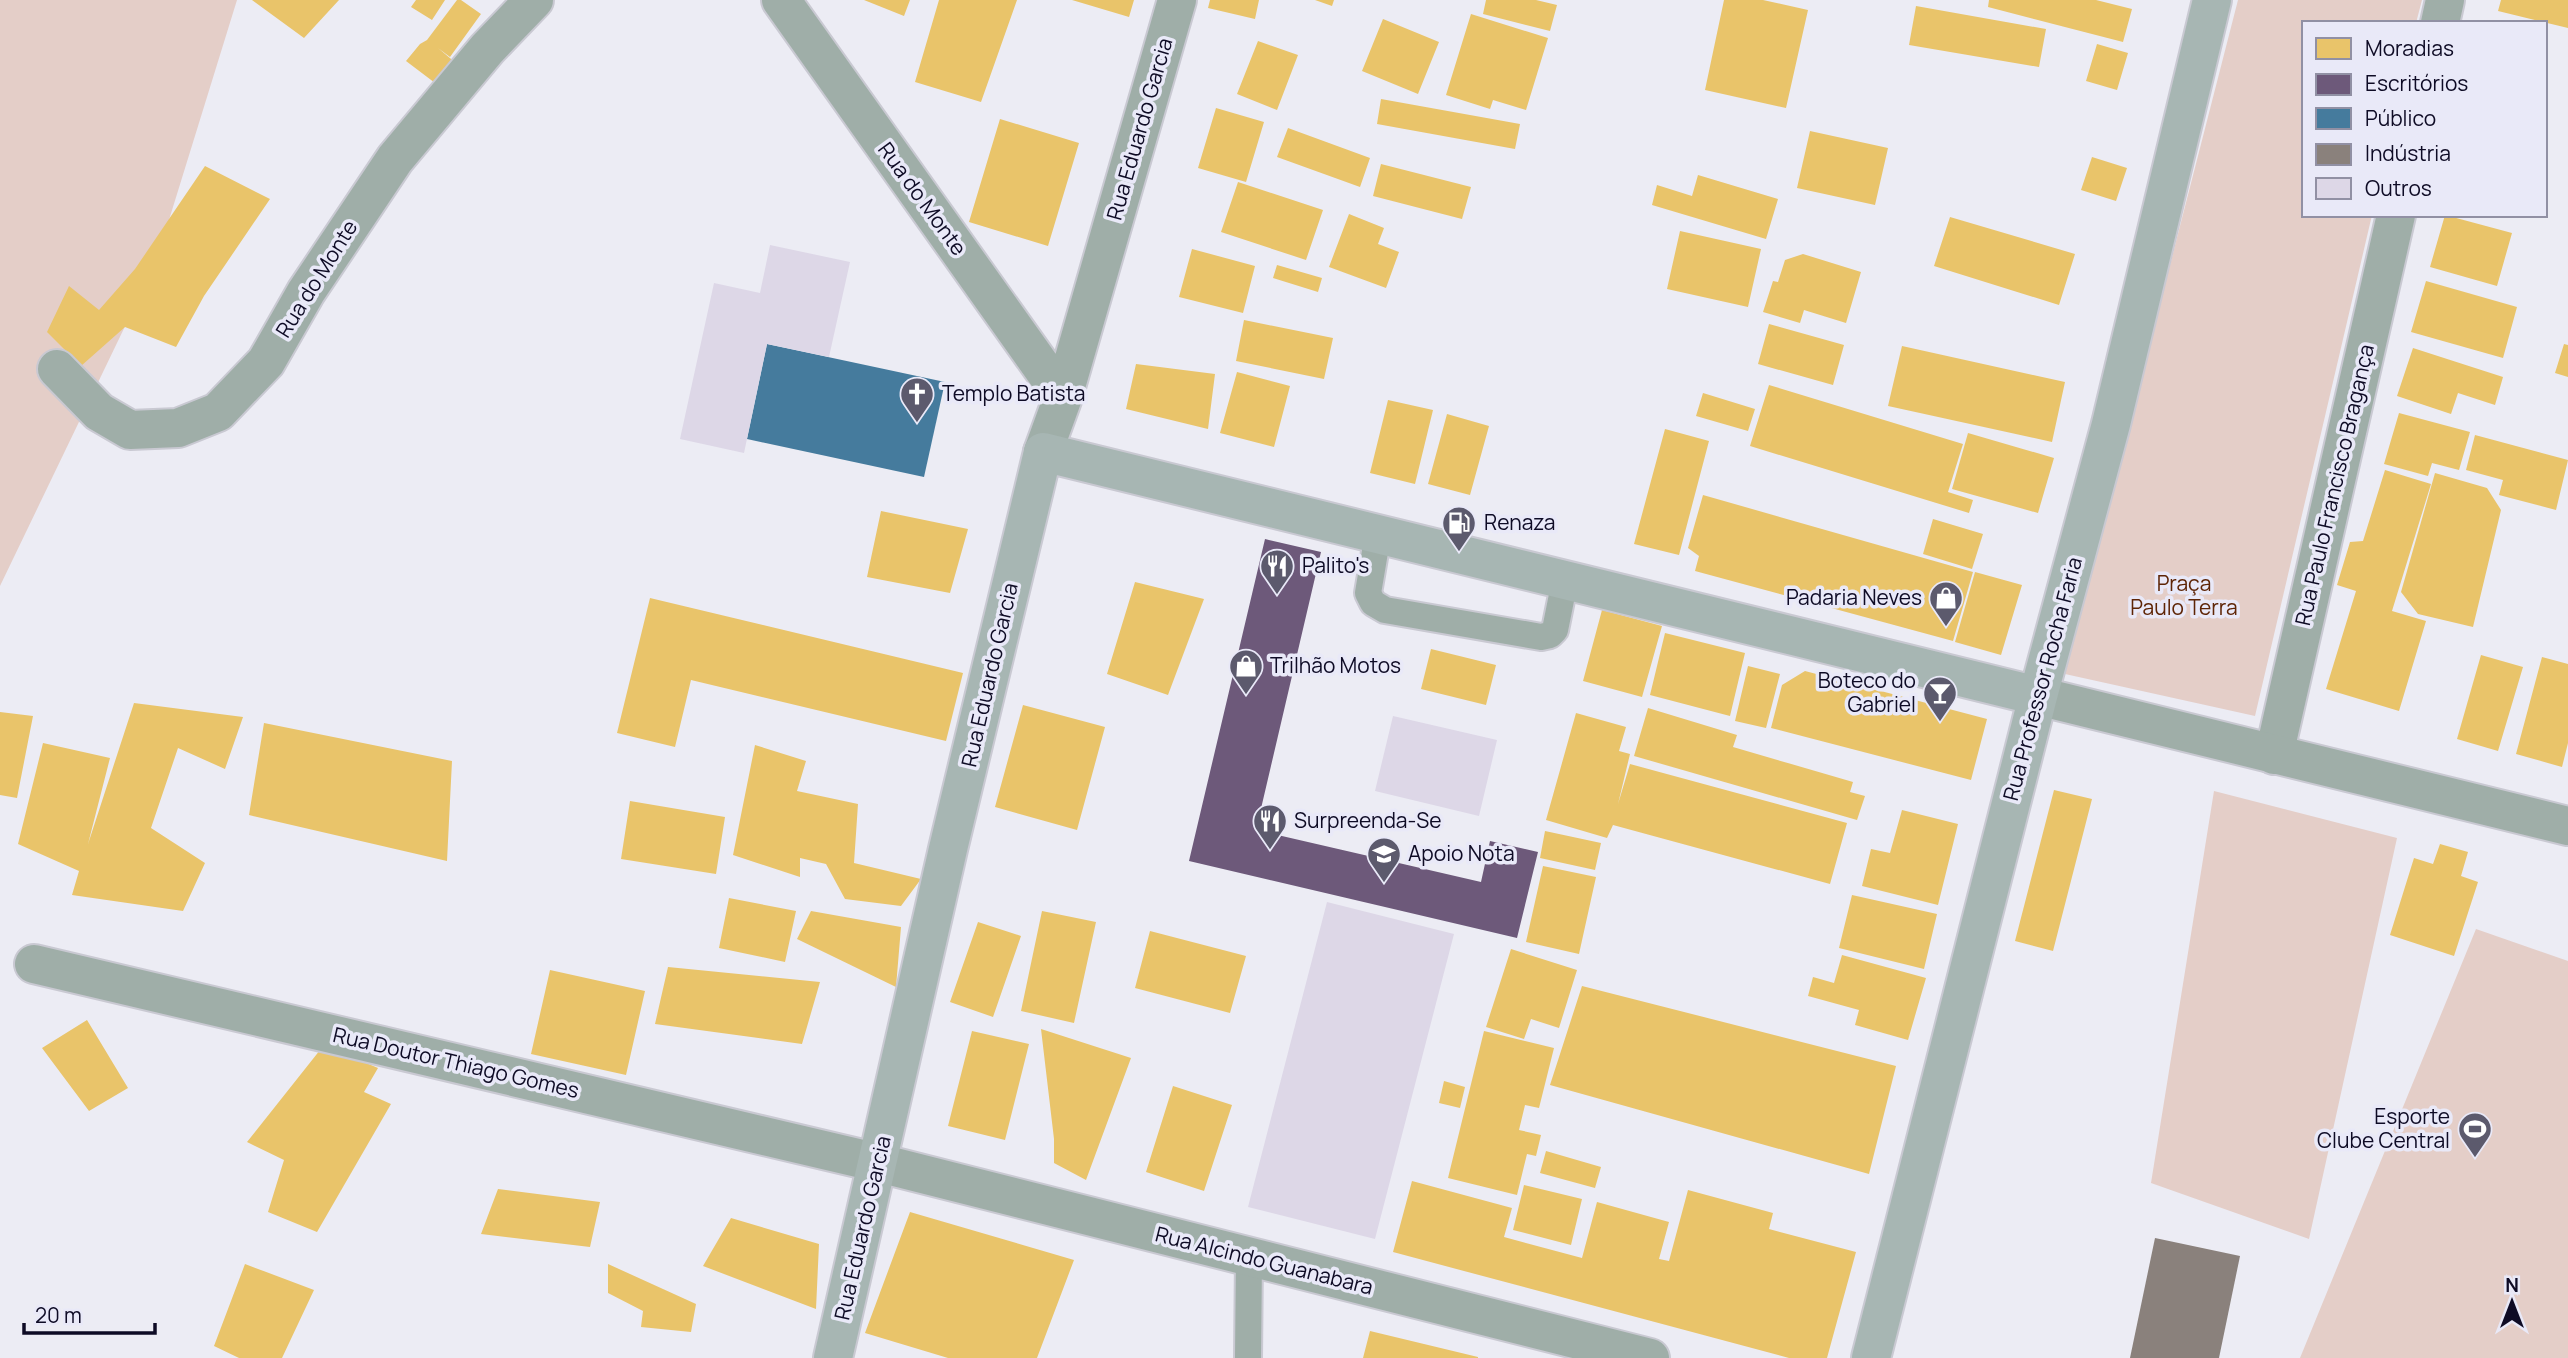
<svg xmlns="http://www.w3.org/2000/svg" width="2568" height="1358" viewBox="0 0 2568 1358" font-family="Manrope,sans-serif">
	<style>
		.green { fill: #e4cec8 }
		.homes { fill: #e9c46a }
		.offices { fill: #6d597a }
		.public { fill: #457b9d }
		.industry { fill: #8a817c }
		.building { fill: #ddd7e7 }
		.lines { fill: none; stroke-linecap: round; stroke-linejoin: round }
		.service-casing { stroke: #c9c9d2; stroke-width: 30 }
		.minor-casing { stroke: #c9c9d2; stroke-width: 42 }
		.tertiary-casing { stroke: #c9c9d2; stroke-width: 42 }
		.secondary-casing { stroke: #c9c9d2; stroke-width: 42 }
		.service { stroke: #9faea8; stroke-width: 26 }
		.minor { stroke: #9faea8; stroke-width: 38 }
		.tertiary { stroke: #9faea8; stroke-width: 38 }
		.secondary { stroke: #a7b6b3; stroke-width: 38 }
		.labels { text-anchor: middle; stroke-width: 7; stroke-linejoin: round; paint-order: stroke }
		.street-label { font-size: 21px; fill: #0e0b25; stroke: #e9e9f8 }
		.poi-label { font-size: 21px; fill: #0e0b25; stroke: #e9e9f8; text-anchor: start }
		.park-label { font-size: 21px; fill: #5e2506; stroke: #e9e9f8 }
	</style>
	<rect width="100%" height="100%" fill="#ececf4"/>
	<path class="green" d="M 0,0 L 237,0 L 156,262 L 0,586 Z
		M 2238,0 L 2422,0 L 2416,23 L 2304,23 L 2304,215 L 2372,215 L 2255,716 L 2065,674 Z
		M 2214,791 L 2397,838 L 2309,1239 L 2151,1183 Z
		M 2476,929 L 2568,961 L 2568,1358 L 2300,1358 Z"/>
	<path class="homes" d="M 252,0 L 339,0 L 304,38 Z
		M 416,0 L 445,0 L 432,20 L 411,7 Z
		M 457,0 L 461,0 L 481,14 L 450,57 L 438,48 L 457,64 L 439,86 L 406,61 L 420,44 L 427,40 Z
		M 864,0 L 910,0 L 904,16 Z
		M 939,0 L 1017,0 L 981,102 L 915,82 Z
		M 1072,0 L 1134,0 L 1129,17 Z
		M 1210,0 L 1259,0 L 1255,19 L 1208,8 Z
		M 1315,0 L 1334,0 L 1332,6 Z
		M 1486,0 L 1536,0 L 1557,5 L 1550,31 L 1483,14 Z
		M 1724,0 L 1763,0 L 1808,10 L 1786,108 L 1705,90 Z
		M 1989,0 L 2096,0 L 2132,9 L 2123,42 L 1988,7 Z
		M 2501,0 L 2568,0 L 2568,28 L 2498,11 Z
		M 1916,6 L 2046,29 L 2039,67 L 1909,45 Z
		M 1471,14 L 1548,38 L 1526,110 L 1493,100 L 1490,109 L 1446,95 Z
		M 1383,19 L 1439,42 L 1418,94 L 1362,71 Z
		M 1258,41 L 1298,55 L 1277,110 L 1237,94 Z
		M 2097,44 L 2128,53 L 2117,90 L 2086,81 Z
		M 1381,99 L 1520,124 L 1515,149 L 1377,124 Z
		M 1216,108 L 1264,122 L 1246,182 L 1198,168 Z
		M 1000,119 L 1079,143 L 1048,246 L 969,222 Z
		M 1288,128 L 1370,158 L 1360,187 L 1277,157 Z
		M 1810,131 L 1888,148 L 1875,205 L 1797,188 Z
		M 2092,157 L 2127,168 L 2116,201 L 2081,190 Z
		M 1381,164 L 1471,187 L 1462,219 L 1373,196 Z
		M 205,166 L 270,199 L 204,296 L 176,347 L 125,327 L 81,366 L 47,332 L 69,286 L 99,310 L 135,269 Z
		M 1698,175 L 1778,199 L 1766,239 L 1652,205 L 1657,185 L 1692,196 Z
		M 1238,182 L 1323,210 L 1306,260 L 1221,232 Z
		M 1349,214 L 1384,228 L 1378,244 L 1399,252 L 1386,288 L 1329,267 Z
		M 2445,215 L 2512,233 L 2497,286 L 2430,267 Z
		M 1950,217 L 2075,254 L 2059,305 L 1934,266 Z
		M 1680,231 L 1761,249 L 1748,307 L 1667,289 Z
		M 1192,249 L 1255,266 L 1243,313 L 1179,297 Z
		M 1803,254 L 1861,272 L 1846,323 L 1804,310 L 1800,323 L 1763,312 L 1773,281 L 1778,282 L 1785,260 Z
		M 1277,265 L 1322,278 L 1318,292 L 1273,278 Z
		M 2426,281 L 2517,307 L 2503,358 L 2411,332 Z
		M 1244,320 L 1333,338 L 1324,379 L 1236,361 Z
		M 1769,324 L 1844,345 L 1833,385 L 1758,364 Z
		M 2564,344 L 2568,345 L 2568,377 L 2555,373 Z
		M 1902,346 L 2065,382 L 2052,442 L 1888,406 Z
		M 2413,348 L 2503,377 L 2495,405 L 2458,393 L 2451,414 L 2397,396 Z
		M 1136,364 L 1215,374 L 1208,429 L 1126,409 Z
		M 1237,372 L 1290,386 L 1274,447 L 1220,433 Z
		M 1769,385 L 1963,444 L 1948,492 L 1973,500 L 1969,513 L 1750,446 Z
		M 1703,393 L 1755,409 L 1748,431 L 1696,416 Z
		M 1388,400 L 1433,410 L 1415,484 L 1370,473 Z
		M 2399,413 L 2470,432 L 2459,470 L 2432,463 L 2428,476 L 2384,464 Z
		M 1447,414 L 1489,426 L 1470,495 L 1428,484 Z
		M 1665,429 L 1709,441 L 1679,555 L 1634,544 Z
		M 1968,433 L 2054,458 L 2038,513 L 1952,489 Z
		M 2475,435 L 2568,460 L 2556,510 L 2499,495 L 2503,480 L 2466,470 Z
		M 2385,470 L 2431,484 L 2392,611 L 2426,621 L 2399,711 L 2326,689 L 2356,591 L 2337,585 L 2350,542 L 2363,541 Z
		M 2435,473 L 2487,488 L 2501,510 L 2473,627 L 2418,614 L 2401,592 Z
		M 1703,495 L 1973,572 L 1953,641 L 1695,571 L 1699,556 L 1688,548 Z
		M 881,511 L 968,529 L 950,593 L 867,577 Z
		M 1933,519 L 1983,534 L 1972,569 L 1923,554 Z
		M 1975,572 L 2022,585 L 2001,655 L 1955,642 Z
		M 1135,582 L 1204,599 L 1168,695 L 1107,674 Z
		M 650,598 L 963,673 L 946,741 L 691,680 L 675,747 L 617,733 Z
		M 1602,610 L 1662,626 L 1642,697 L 1583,681 Z
		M 1665,633 L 1745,653 L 1730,716 L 1650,695 Z
		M 1431,649 L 1496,665 L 1486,705 L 1421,689 Z
		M 2481,655 L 2523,667 L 2498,751 L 2457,739 Z
		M 2542,657 L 2568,664 L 2568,743 L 2562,767 L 2516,754 Z
		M 1748,666 L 1780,674 L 1766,728 L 1735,721 Z
		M 1805,671 L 1987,719 L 1971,780 L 1771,728 L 1782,685 Z
		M 134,703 L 243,717 L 225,769 L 178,748 L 151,828 L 205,863 L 183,911 L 72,895 L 79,871 L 18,844 L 43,743 L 110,758 L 88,844 Z
		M 1023,705 L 1105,727 L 1077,830 L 995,807 Z
		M 1648,708 L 1737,735 L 1733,747 L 1853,782 L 1850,792 L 1865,796 L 1857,820 L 1634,756 Z
		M 0,712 L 33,716 L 17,798 L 0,795 Z
		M 1576,713 L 1626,727 L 1619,751 L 1630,754 L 1618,804 L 1630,764 L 1847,823 L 1830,884 L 1613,825 L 1607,838 L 1546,820 Z
		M 264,723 L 452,761 L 447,861 L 249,815 Z
		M 755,745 L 806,761 L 797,791 L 858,804 L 854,863 L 921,879 L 901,906 L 845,899 L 826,864 L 800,858 L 800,877 L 733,855 Z
		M 2054,790 L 2092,799 L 2053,951 L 2015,941 Z
		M 630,801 L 725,817 L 716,874 L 621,859 Z
		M 1902,810 L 1958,824 L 1938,905 L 1862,886 L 1871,849 L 1890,853 Z
		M 1545,831 L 1601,843 L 1595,870 L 1540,858 Z
		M 2440,844 L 2468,852 L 2461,876 L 2478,882 L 2454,956 L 2390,935 L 2414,858 L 2433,864 Z
		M 1543,866 L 1596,877 L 1579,954 L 1526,942 Z
		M 1852,895 L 1937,914 L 1924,969 L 1839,948 Z
		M 729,898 L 796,911 L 785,962 L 719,948 Z
		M 811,911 L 901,927 L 896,987 L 797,939 Z
		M 1042,911 L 1096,922 L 1074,1023 L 1021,1011 Z
		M 978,922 L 1021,936 L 993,1017 L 950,1002 Z
		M 1150,931 L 1246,956 L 1230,1013 L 1135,988 Z
		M 1511,949 L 1577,970 L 1559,1028 L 1531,1019 L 1524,1039 L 1486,1027 Z
		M 1842,955 L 1926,978 L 1908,1040 L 1855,1025 L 1859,1010 L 1808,996 L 1813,977 L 1834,983 Z
		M 668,967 L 820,982 L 802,1044 L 655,1024 Z
		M 550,970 L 645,991 L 626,1075 L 531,1054 Z
		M 1582,986 L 1896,1066 L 1869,1174 L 1550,1085 Z
		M 87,1020 L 128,1088 L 89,1111 L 42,1048 Z
		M 1041,1029 L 1131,1058 L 1086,1180 L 1054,1163 L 1054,1139 Z
		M 972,1031 L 1029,1044 L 1005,1140 L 948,1126 Z
		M 1484,1031 L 1554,1048 L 1539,1108 L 1525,1105 L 1519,1130 L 1541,1135 L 1536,1156 L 1527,1154 L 1517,1195 L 1448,1178 Z
		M 324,1045 L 378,1068 L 364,1092 L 391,1104 L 317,1232 L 268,1212 L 284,1160 L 247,1142 Z
		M 1444,1081 L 1465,1087 L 1460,1108 L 1439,1103 Z
		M 1173,1086 L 1232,1105 L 1204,1191 L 1146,1172 Z
		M 1546,1151 L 1601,1167 L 1595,1188 L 1540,1173 Z
		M 1412,1181 L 1512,1208 L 1504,1237 L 1582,1258 L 1597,1202 L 1669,1222 L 1659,1259 L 1669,1261 L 1688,1190 L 1773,1213 L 1769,1229 L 1856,1252 L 1827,1358 L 1789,1358 L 1393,1252 Z
		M 1524,1185 L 1582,1199 L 1571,1245 L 1513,1230 Z
		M 498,1189 L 600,1202 L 590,1247 L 481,1234 Z
		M 910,1212 L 1074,1260 L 1037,1358 L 948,1358 L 865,1333 Z
		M 731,1218 L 819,1244 L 816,1309 L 703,1266 Z
		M 245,1264 L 314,1290 L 282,1358 L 239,1358 L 214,1346 Z
		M 608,1264 L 696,1304 L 691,1332 L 641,1327 L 643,1311 L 608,1293 Z
		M 1370,1331 L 1478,1357 L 1478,1358 L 1363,1358 Z"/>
	<path class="offices" d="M 1265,539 L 1321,552 L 1256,830 L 1481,882 L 1490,841 L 1538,852 L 1517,938 L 1189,861 Z"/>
	<path class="public" d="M 767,344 L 945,382 L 924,477 L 747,439 Z"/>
	<path class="industry" d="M 2155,1238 L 2240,1256 L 2219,1358 L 2130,1358 Z"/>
	<path class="building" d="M 770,245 L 850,262 L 829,357 L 767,344 L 744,453 L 680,439 L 714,283 L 760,293 Z
		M 1393,716 L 1497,740 L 1479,816 L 1375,791 Z
		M 1327,902 L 1454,934 L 1375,1239 L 1248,1207 Z"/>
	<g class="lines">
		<g class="service-casing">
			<path id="service" d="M 1378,534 L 1368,593 L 1373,603 L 1385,610 L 1541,637 L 1550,635 L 1555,630 L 1565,580
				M 1248,1358 L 1249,1257"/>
		</g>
		<g class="minor-casing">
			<path id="minor" d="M 781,0 L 1063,397
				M 2440,23 L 2445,0
				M 57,369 L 99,412 L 130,430 L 178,428 L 218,412 L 266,362 L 306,292 L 395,159 L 487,49 L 534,0
				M 1043,452 L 1063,397 L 1177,0
				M 2274,755 L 2396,215
				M 34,964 L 879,1163 L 1650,1358"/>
		</g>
		<g class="tertiary-casing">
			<path id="tertiary" d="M 2038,696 L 2568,826"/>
		</g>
		<g class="secondary-casing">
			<path id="secondary" d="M 833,1358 L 948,849 L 1043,452 L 2038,696
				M 1871,1358 L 2038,696 L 2111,424 L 2212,0"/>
		</g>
		<use href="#service" class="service"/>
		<use href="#minor" class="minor"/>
		<use href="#tertiary" class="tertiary"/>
		<use href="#secondary" class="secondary"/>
	</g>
	<defs>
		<g id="church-pin" transform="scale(1.75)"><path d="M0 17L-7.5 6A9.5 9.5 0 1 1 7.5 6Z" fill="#5c5a6d" stroke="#e9e9f8"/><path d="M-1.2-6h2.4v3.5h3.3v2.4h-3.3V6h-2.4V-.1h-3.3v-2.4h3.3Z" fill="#fff"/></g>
		<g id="fuel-pin" transform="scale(1.75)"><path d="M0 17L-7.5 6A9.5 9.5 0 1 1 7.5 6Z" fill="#5c5a6d" stroke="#e9e9f8"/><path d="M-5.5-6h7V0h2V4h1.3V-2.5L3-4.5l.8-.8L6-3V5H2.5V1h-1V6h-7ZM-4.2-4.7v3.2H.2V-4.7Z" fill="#fff"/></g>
		<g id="restaurant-pin" transform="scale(1.75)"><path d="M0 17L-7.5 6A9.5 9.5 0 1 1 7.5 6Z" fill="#5c5a6d" stroke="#e9e9f8"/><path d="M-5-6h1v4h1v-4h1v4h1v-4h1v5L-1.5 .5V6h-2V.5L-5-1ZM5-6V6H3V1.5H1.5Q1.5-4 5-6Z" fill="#fff"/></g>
		<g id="shop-pin" transform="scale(1.75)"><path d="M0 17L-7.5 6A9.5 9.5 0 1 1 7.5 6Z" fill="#5c5a6d" stroke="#e9e9f8"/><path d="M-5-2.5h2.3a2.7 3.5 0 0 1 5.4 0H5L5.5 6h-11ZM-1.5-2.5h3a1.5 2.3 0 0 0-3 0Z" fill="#fff"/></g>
		<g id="bar-pin" transform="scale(1.75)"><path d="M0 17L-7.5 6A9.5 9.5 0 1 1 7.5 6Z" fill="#5c5a6d" stroke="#e9e9f8"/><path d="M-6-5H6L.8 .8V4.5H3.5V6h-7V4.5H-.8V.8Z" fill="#fff"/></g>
		<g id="university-pin" transform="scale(1.75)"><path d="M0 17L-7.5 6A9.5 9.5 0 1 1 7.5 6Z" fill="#5c5a6d" stroke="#e9e9f8"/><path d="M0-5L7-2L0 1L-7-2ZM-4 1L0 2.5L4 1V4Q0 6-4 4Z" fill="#fff"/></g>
		<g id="stadium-pin" transform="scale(1.75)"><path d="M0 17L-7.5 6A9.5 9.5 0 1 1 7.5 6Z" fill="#5c5a6d" stroke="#e9e9f8"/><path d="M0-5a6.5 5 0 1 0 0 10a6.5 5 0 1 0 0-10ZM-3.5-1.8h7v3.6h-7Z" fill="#fff"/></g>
	</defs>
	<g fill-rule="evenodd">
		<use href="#church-pin" x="917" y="394"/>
		<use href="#fuel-pin" x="1459" y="523"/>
		<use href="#restaurant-pin" x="1277" y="566"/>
		<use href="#shop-pin" x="1946" y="598"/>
		<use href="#shop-pin" x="1246" y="666"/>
		<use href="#bar-pin" x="1940" y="693"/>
		<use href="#restaurant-pin" x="1270" y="821"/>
		<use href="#university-pin" x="1384" y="854"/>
		<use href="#stadium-pin" x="2475" y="1129"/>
	</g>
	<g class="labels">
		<g class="street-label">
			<text transform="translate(1140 129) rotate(-74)" y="7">Rua Eduardo Garcia</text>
			<text transform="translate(922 199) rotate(54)" y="7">Rua do Monte</text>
			<text transform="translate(317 279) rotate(-58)" y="7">Rua do Monte</text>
			<text transform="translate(2335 485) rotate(-77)" y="7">Rua Paulo Francisco Bragança</text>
			<text transform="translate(990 675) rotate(-77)" y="7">Rua Eduardo Garcia</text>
			<text transform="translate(2043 679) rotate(-75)" y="7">Rua Professor Rocha Faria</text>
			<text transform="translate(456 1063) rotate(13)" y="7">Rua Doutor Thiago Gomes</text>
			<text transform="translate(863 1228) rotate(-77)" y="7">Rua Eduardo Garcia</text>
			<text transform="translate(1264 1261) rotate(14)" y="7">Rua Alcindo Guanabara</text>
		</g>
		<g class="poi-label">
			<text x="942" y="401">Templo Batista</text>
			<text x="1484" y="530">Renaza</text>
			<text x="1302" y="573">Palito's</text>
			<text x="1922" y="605" text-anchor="end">Padaria Neves</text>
			<text x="1270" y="673">Trilhão Motos</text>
			<text x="1916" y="688" text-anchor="end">Boteco do<tspan x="1916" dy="24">Gabriel</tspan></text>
			<text x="1294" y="828">Surpreenda-Se</text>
			<text x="1408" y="861">Apoio Nota</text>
			<text x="2450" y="1124" text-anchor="end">Esporte<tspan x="2450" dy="24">Clube Central</tspan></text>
		</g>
		<g class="park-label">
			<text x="2184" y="591">Praça<tspan x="2184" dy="24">Paulo Terra</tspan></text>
		</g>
	</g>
	<rect x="2302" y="21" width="245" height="196" fill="#e9e9f8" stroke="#9190a4" stroke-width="2"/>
	<rect x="2316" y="38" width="35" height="21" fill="#e9c46a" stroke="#9190a4" stroke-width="2"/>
	<text x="2365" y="56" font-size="21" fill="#0e0b25">Moradias</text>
	<rect x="2316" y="74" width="35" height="21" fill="#6d597a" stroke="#9190a4" stroke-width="2"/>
	<text x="2365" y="91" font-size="21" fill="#0e0b25">Escritórios</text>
	<rect x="2316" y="108" width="35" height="21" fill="#457b9d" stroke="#9190a4" stroke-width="2"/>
	<text x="2365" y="126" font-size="21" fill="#0e0b25">Público</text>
	<rect x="2316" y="144" width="35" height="21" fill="#8a817c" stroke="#9190a4" stroke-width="2"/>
	<text x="2365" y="161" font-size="21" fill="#0e0b25">Indústria</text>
	<rect x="2316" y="178" width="35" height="21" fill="#ddd7e7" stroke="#9190a4" stroke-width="2"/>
	<text x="2365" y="196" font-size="21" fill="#0e0b25">Outros</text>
	<g transform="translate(2512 1302)" stroke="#e9e9f8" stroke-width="5" paint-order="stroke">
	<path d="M0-5L12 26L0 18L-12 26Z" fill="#0e0b25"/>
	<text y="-10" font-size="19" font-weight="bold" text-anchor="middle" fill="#0e0b25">N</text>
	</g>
	<path d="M24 1323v10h131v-10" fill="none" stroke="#0e0b25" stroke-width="3.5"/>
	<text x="35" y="1323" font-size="21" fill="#0e0b25" stroke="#e9e9f8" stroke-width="5" paint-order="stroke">20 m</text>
</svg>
